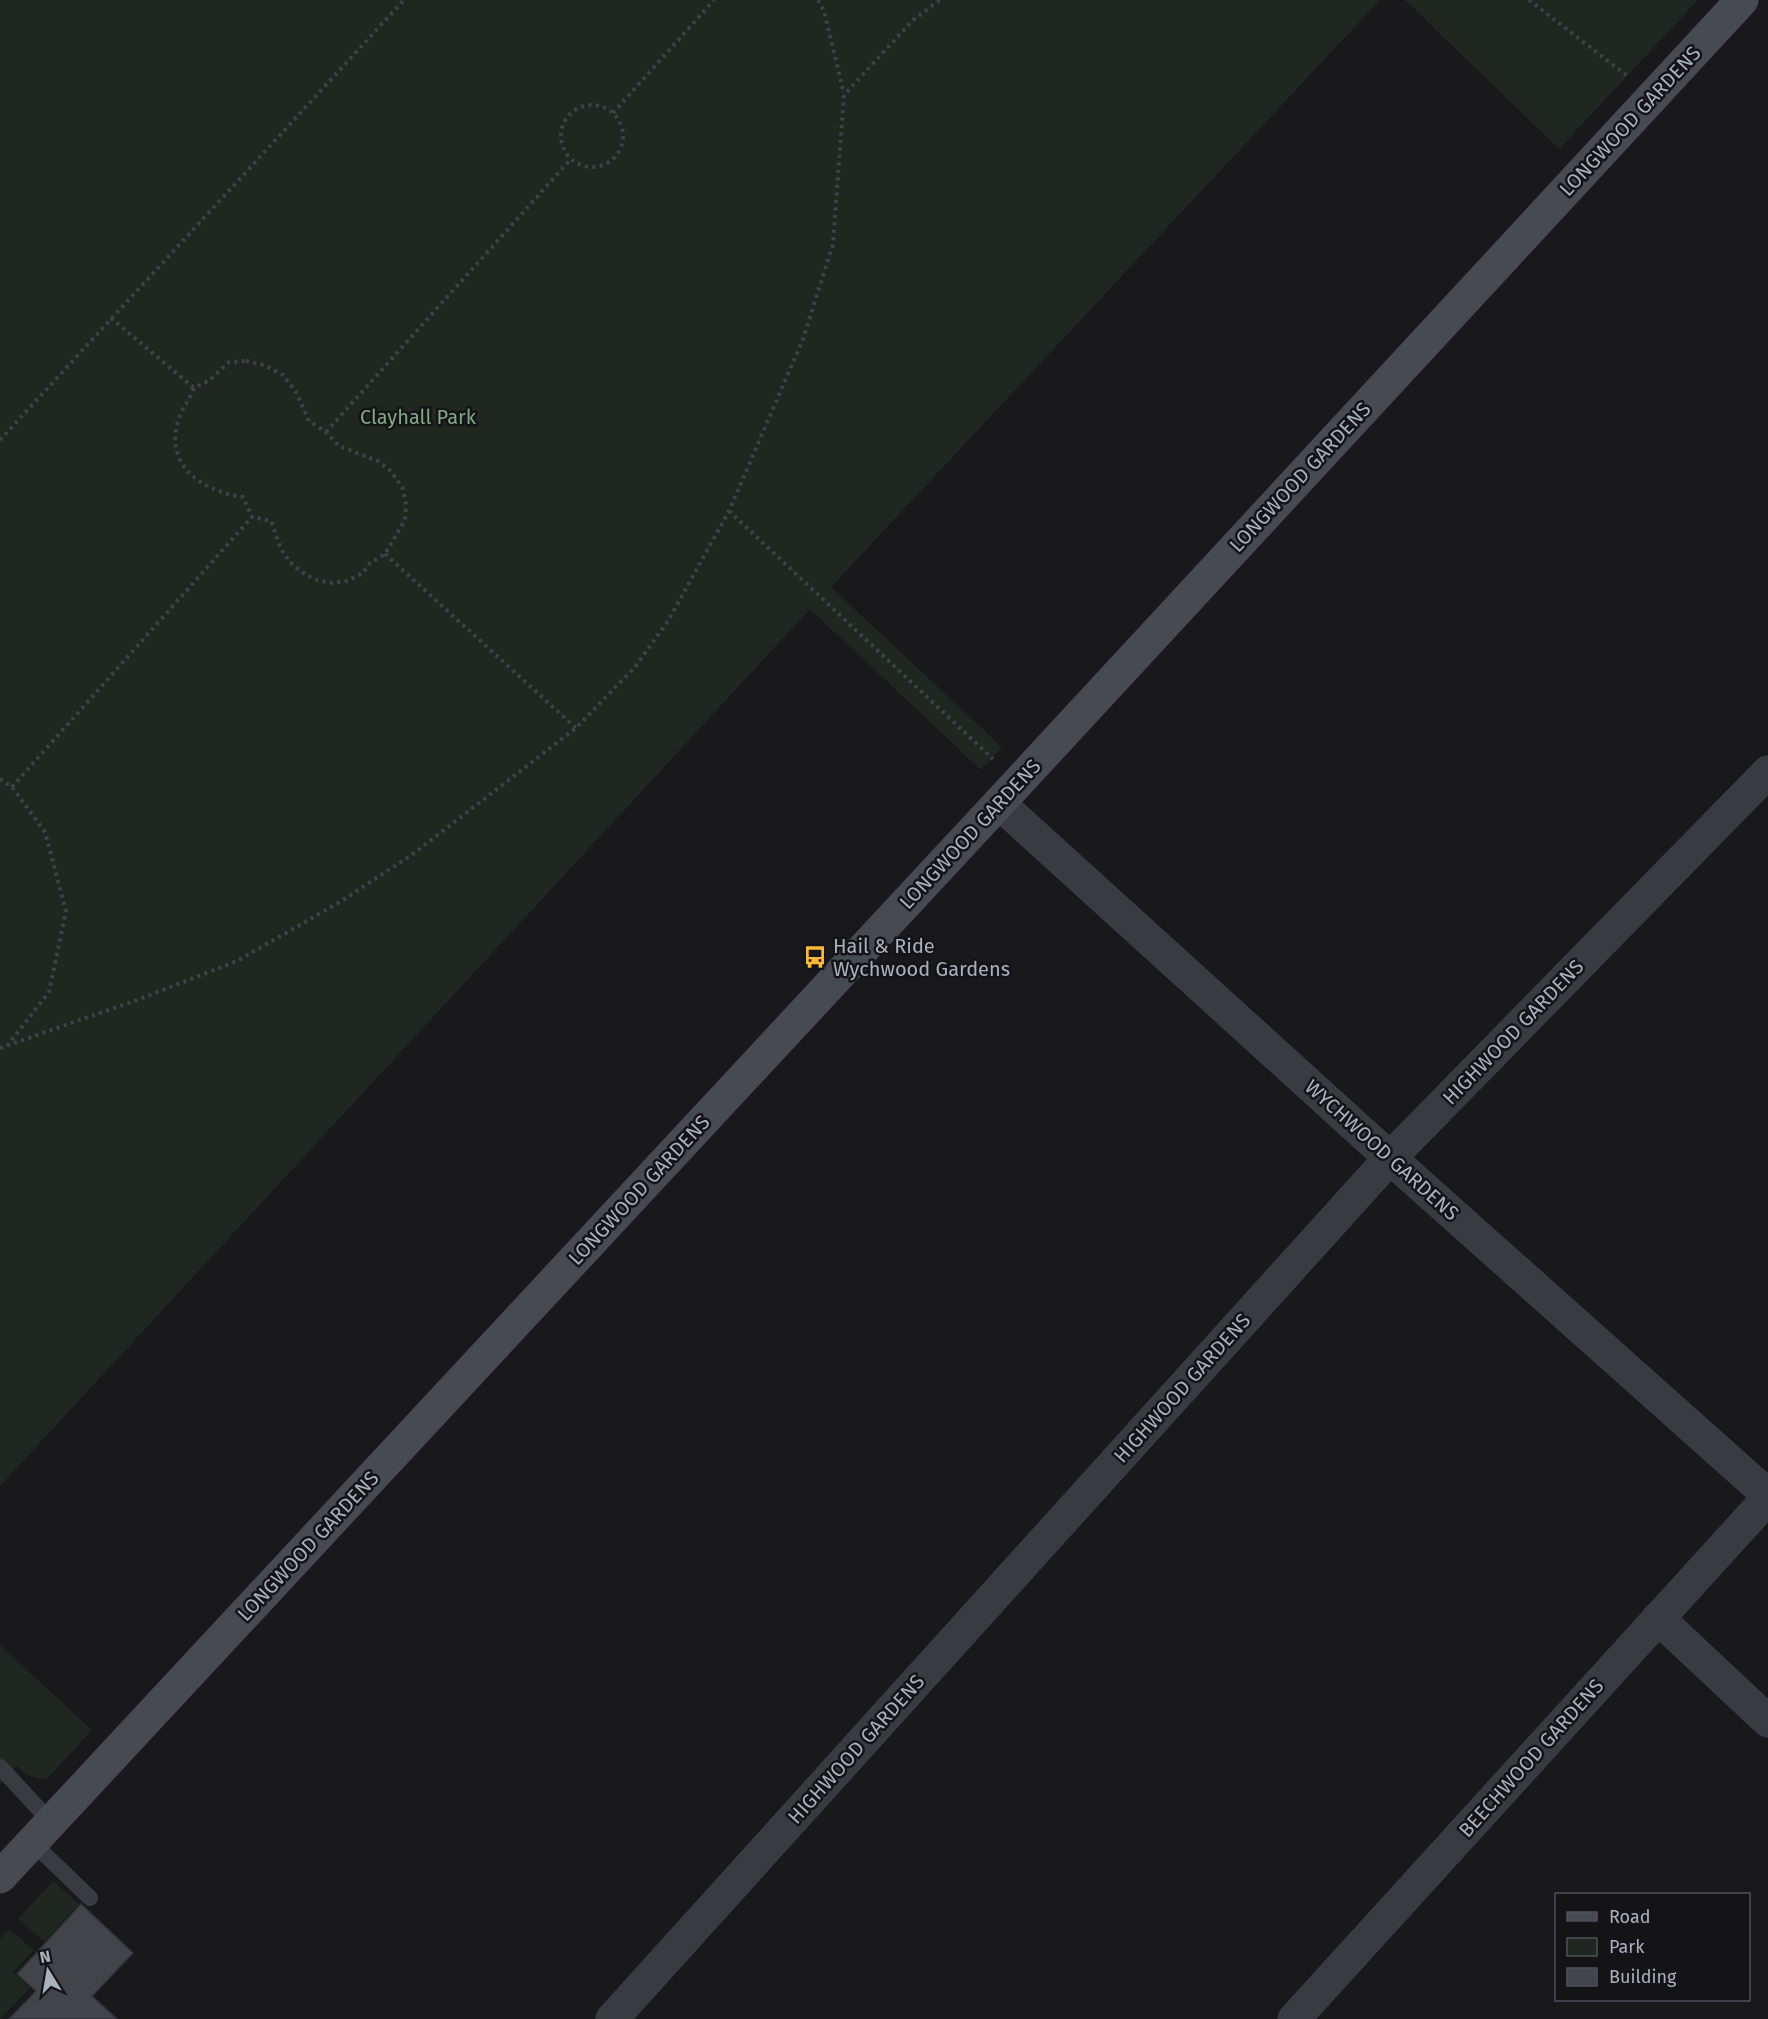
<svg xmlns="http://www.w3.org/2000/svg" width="1768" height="2019" viewBox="0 0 1768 2019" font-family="'Fira Sans',sans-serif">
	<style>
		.green { fill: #1f2720 }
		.building { fill: #434449; stroke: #333338; stroke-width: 1.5 }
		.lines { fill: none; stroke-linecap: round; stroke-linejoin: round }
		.path { stroke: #404248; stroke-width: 4; stroke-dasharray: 3 4.5; stroke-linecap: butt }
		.lane { stroke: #3a3b41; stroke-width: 16 }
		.street { stroke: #3a3b41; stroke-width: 33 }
		.secondary { stroke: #484a51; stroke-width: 33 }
		.labels { text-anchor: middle; stroke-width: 5; stroke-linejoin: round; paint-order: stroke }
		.street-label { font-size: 20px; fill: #abb0bc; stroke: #141417 }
		.park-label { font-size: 20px; fill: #82a885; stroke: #141417 }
		.poi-label { font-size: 20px; fill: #abb0bc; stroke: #141417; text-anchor: start }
	</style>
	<rect width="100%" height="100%" fill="#19191c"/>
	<path class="green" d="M 0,0 L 1380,0 L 831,587 L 1002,747 L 981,770 L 810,609 L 0,1486 Z
		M 1405,0 L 1696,0 L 1697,1 L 1559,149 Z
		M 0,1645 L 92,1730 L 46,1780 L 27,1775 L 17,1766 L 0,1784 Z
		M 53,1881 L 79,1904 L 44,1942 L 18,1919 Z
		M 9,1929 L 34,1950 L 13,1972 L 30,1988 L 0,2019 L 0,1939 Z"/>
	<path class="building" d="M 81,1904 L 133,1953 L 92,1996 L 117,2019 L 9,2019 L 36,1991 L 17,1974 Z"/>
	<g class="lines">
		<path class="path" d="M 818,0 L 824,11 L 844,94
			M 1529,0 L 1626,75
			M561 136a31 31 0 1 1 62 0a31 31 0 1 1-62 0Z
			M 613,113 L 714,0
			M 111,318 L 194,388
			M 246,361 L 264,365 L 283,375 L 296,392 L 309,421 L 326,432 L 339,446 L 378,461 L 391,471 L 403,489 L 406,505 L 405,520 L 385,554 L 370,563 L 363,573 L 347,581 L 329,583 L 314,579 L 300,571 L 290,562 L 281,549 L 271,521 L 252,517 L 243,497 C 201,491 163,465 179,418 C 182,409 190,399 194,388 L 210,380 L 229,362 Z
			M 326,432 L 571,159
			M 0,440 L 404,0
			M 729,511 L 993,759
			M 385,554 L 576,728
			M 0,779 L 12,787 L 45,832 L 66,911 L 49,992 L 7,1046
			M 12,787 L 252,517
			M 0,1048 L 137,1000 L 237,961 L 340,902 L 413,854 L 576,728 L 635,667 L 668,621 L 729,511 L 803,339 L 833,244 L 844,95 L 913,20 L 940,0"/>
		<path class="lane" d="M 0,1767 L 51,1822
			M 32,1842 L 90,1898"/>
		<path class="street" d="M 999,803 L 1390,1158 L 1768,1495
			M 1658,1618 L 1768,1721
			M 612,2019 L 1390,1158 L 1768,772
			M 1294,2019 L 1768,1498"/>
		<path class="secondary" d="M 0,1877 L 999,803 L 1742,0"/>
	</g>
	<defs>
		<g id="bus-bare" transform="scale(1.8)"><path d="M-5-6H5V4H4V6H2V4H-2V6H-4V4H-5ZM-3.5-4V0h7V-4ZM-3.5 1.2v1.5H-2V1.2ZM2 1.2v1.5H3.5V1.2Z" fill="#fabb33" stroke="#141417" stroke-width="2.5" paint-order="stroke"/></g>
	</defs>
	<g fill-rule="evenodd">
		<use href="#bus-bare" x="815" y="957"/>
	</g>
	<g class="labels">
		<g class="street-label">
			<text transform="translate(1630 121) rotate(-47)" y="7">LONGWOOD GARDENS</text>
			<text transform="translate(1300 477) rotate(-47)" y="7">LONGWOOD GARDENS</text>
			<text transform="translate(970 834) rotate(-47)" y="7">LONGWOOD GARDENS</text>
			<text transform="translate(1513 1032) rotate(-46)" y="7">HIGHWOOD GARDENS</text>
			<text transform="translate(1382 1150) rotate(42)" y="7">WYCHWOOD GARDENS</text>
			<text transform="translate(639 1190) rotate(-47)" y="7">LONGWOOD GARDENS</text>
			<text transform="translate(1182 1388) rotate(-48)" y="7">HIGHWOOD GARDENS</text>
			<text transform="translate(308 1546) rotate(-47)" y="7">LONGWOOD GARDENS</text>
			<text transform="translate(856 1749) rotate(-48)" y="7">HIGHWOOD GARDENS</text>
			<text transform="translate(1531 1758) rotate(-48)" y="7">BEECHWOOD GARDENS</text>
		</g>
		<g class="park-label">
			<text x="418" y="424">Clayhall Park</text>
		</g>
		<g class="poi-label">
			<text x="833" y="953">Hail &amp; Ride<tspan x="833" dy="23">Wychwood Gardens</tspan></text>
		</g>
	</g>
	<rect x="1555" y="1893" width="195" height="108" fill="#141417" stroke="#505259" stroke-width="1.5"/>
	<rect x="1567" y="1912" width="30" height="9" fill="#484a51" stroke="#505259" stroke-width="1.5"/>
	<text x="1609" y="1923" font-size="18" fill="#abb0bc">Road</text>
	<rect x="1567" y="1938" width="30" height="18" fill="#1f2720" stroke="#505259" stroke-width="1.5"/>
	<text x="1609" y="1953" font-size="18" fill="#abb0bc">Park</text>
	<rect x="1567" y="1968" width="30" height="18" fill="#434449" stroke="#505259" stroke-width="1.5"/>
	<text x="1609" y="1983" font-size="18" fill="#abb0bc">Building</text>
	<g transform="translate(48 1971) rotate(349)" stroke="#141417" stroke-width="4.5" paint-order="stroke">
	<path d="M0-4.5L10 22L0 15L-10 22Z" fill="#abb0bc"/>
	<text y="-9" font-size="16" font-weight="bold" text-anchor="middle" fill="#abb0bc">N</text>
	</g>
</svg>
